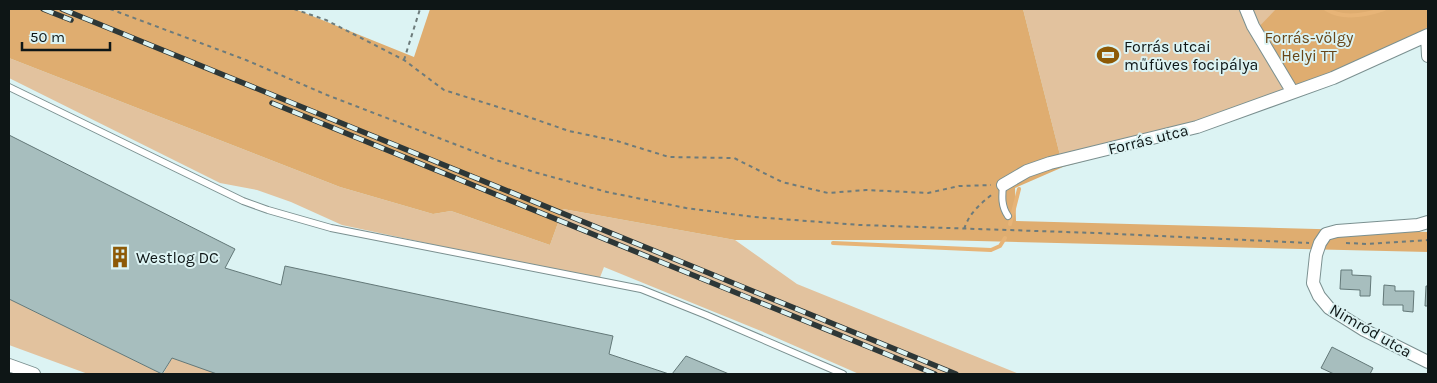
<svg xmlns="http://www.w3.org/2000/svg" width="1437" height="383" viewBox="0 0 1437 383" font-family="Karla,sans-serif">
	<style>
		.green { fill: #e2c29e }
		.forest { fill: #dfad70 }
		.lines { fill: none; stroke-linecap: round; stroke-linejoin: round }
		.stream { stroke: #e7b477; stroke-width: 4 }
		.building { fill: #a7bebe; stroke: #637878 }
		.service-casing { stroke: #7b9090; stroke-width: 8 }
		.minor-casing { stroke: #7b9090; stroke-width: 14 }
		.path { stroke: #6d7b7b; stroke-width: 2; stroke-dasharray: 4 4; stroke-linecap: butt }
		.service { stroke: #fff; stroke-width: 6 }
		.minor { stroke: #fff; stroke-width: 12 }
		.rail-casing { stroke: #2d3737; stroke-width: 5.5 }
		.rail { stroke: #dcf3f3; stroke-width: 4; stroke-dasharray: 11; stroke-linecap: butt }
		.labels { text-anchor: middle; stroke-width: 4; stroke-linejoin: round; paint-order: stroke }
		.park-label { font-size: 16px; fill: #684618; stroke: #dcf3f3 }
		.poi-label { font-size: 16px; fill: #0e1616; stroke: #dcf3f3; text-anchor: start }
		.street-label { font-size: 16px; fill: #0e1616; stroke: #dcf3f3 }
	</style>
	<rect width="100%" height="100%" fill="#dcf3f3"/>
	<path class="green" d="M 1023,9 L 1428,9 L 1428,35 L 1296,97 L 1217,126 L 1063,167 Z
		M 9,58 L 340,187 L 433,214 L 451,211 L 550,245 L 563,209 L 735,240 L 797,284 L 1019,374 L 859,374 L 761,331 L 604,267 L 599,280 L 342,225 L 291,202 L 257,190 L 220,183 L 9,78 Z
		M 9,299 L 162,374 L 88,374 L 9,345 Z
		M 172,358 L 225,374 L 163,374 Z"/>
	<path class="forest" d="M 9,9 L 295,9 L 414,57 L 430,9 L 1023,9 L 1063,167 L 1015,188 L 1016,221 L 1428,232 L 1428,252 L 937,240 L 735,240 L 563,209 L 550,245 L 451,211 L 433,214 L 340,187 L 9,58 Z
		M 1276,9 L 1428,9 L 1428,27 L 1296,97 L 1251,35 Z"/>
	<g class="lines">
		<path class="stream" d="M 1326,9 C 1343,20 1366,15 1384,9
			M 1010,224 L 1019,189
			M 833,243 L 991,250 L 1000,246 L 1005,238"/>
	</g>
	<path class="building" d="M 9,135 L 235,249 L 225,268 L 281,285 L 285,266 L 613,336 L 609,354 L 669,374 L 217,374 L 172,358 L 162,374 L 9,299 Z
		M 1341,270 L 1352,270 L 1352,275 L 1371,276 L 1370,296 L 1360,296 L 1360,290 L 1340,289 Z
		M 1384,285 L 1395,286 L 1395,291 L 1414,291 L 1413,312 L 1403,311 L 1403,305 L 1383,305 Z
		M 1426,286 L 1428,286 L 1428,306 L 1425,306 Z
		M 1332,347 L 1373,368 L 1370,374 L 1334,374 L 1321,368 Z
		M 686,356 L 729,374 L 672,374 Z"/>
	<g class="lines">
		<g class="service-casing">
			<path id="service" d="M 9,87 L 243,201 L 268,210 L 331,228 L 641,289 L 706,315 L 843,374
				M 1003,185 C 1002,196 1001,206 1008,216"/>
		</g>
		<g class="minor-casing">
			<path id="minor" d="M 1246,9 L 1253,26 L 1292,91
				M 1427,36 L 1428,56
				M 1003,185 L 1027,171 L 1050,163 L 1197,127 L 1333,78 L 1428,35
				M 1428,222 L 1418,225 L 1337,231 L 1326,234 L 1320,243 L 1316,255 L 1313,283 L 1319,296 L 1329,308 L 1364,330 L 1428,362
				M 9,365 L 34,374"/>
		</g>
		<path class="path" d="M 110,9 L 246,60 L 327,95 L 496,160 L 534,172 L 607,192 L 686,208 L 754,217 L 860,225 L 1096,233 L 1309,243
			M 294,9 L 326,20 L 404,60 L 444,90 L 514,112 L 569,131 L 617,141 L 669,157 L 734,158 L 782,182 L 828,193 L 866,190 L 928,193 L 959,186 L 991,185
			M 404,60 L 420,9
			M 964,229 C 970,212 980,204 994,193
			M 1346,243 L 1368,244 L 1428,240"/>
		<use href="#service" class="service"/>
		<use href="#minor" class="minor"/>
		<g class="rail-casing">
			<path id="rail" d="M 43,9 L 71,20
				M 62,9 L 956,374
				M 272,103 L 935,374"/>
		</g>
		<use href="#rail" class="rail"/>
	</g>
	<defs>
		<g id="stadium-bare" transform="scale(1.725)"><path d="M0-5a6.5 5 0 1 0 0 10a6.5 5 0 1 0 0-10ZM-3.5-1.8h7v3.6h-7Z" fill="#8d5a06" stroke="#dcf3f3" stroke-width="2.5" paint-order="stroke"/></g>
		<g id="building-bare" transform="scale(1.725)"><path d="M-4-6H4V6H1V3H-1V6H-4ZM-2.5-4.3h1.7v1.8h-1.7ZM.8-4.3h1.7v1.8H.8ZM-2.5-1h1.7V.8h-1.7ZM.8-1h1.7V.8H.8Z" fill="#8d5a06" stroke="#dcf3f3" stroke-width="2.5" paint-order="stroke"/></g>
	</defs>
	<g fill-rule="evenodd">
		<use href="#stadium-bare" x="1108" y="55"/>
		<use href="#building-bare" x="120" y="257"/>
	</g>
	<g class="labels">
		<g class="park-label">
			<text x="1309" y="43">Forrás-völgy<tspan x="1309" dy="18">Helyi TT</tspan></text>
		</g>
		<g class="poi-label">
			<text x="1124" y="52">Forrás utcai<tspan x="1124" dy="18">műfüves focipálya</tspan></text>
			<text x="136" y="263">Westlog DC</text>
		</g>
		<g class="street-label">
			<text transform="translate(1148 139) rotate(-14)" y="6">Forrás utca</text>
			<text transform="translate(1371 330) rotate(30)" y="6">Nimród utca</text>
		</g>
	</g>
	<rect width="1437" height="383" fill="none" stroke="#0e1616" stroke-width="20"/>
	<path d="M22 42v8h88v-8" fill="none" stroke="#0e1616" stroke-width="2.5"/>
	<text x="30" y="42" font-size="15" fill="#0e1616" stroke="#dcf3f3" stroke-width="4" paint-order="stroke">50 m</text>
</svg>
